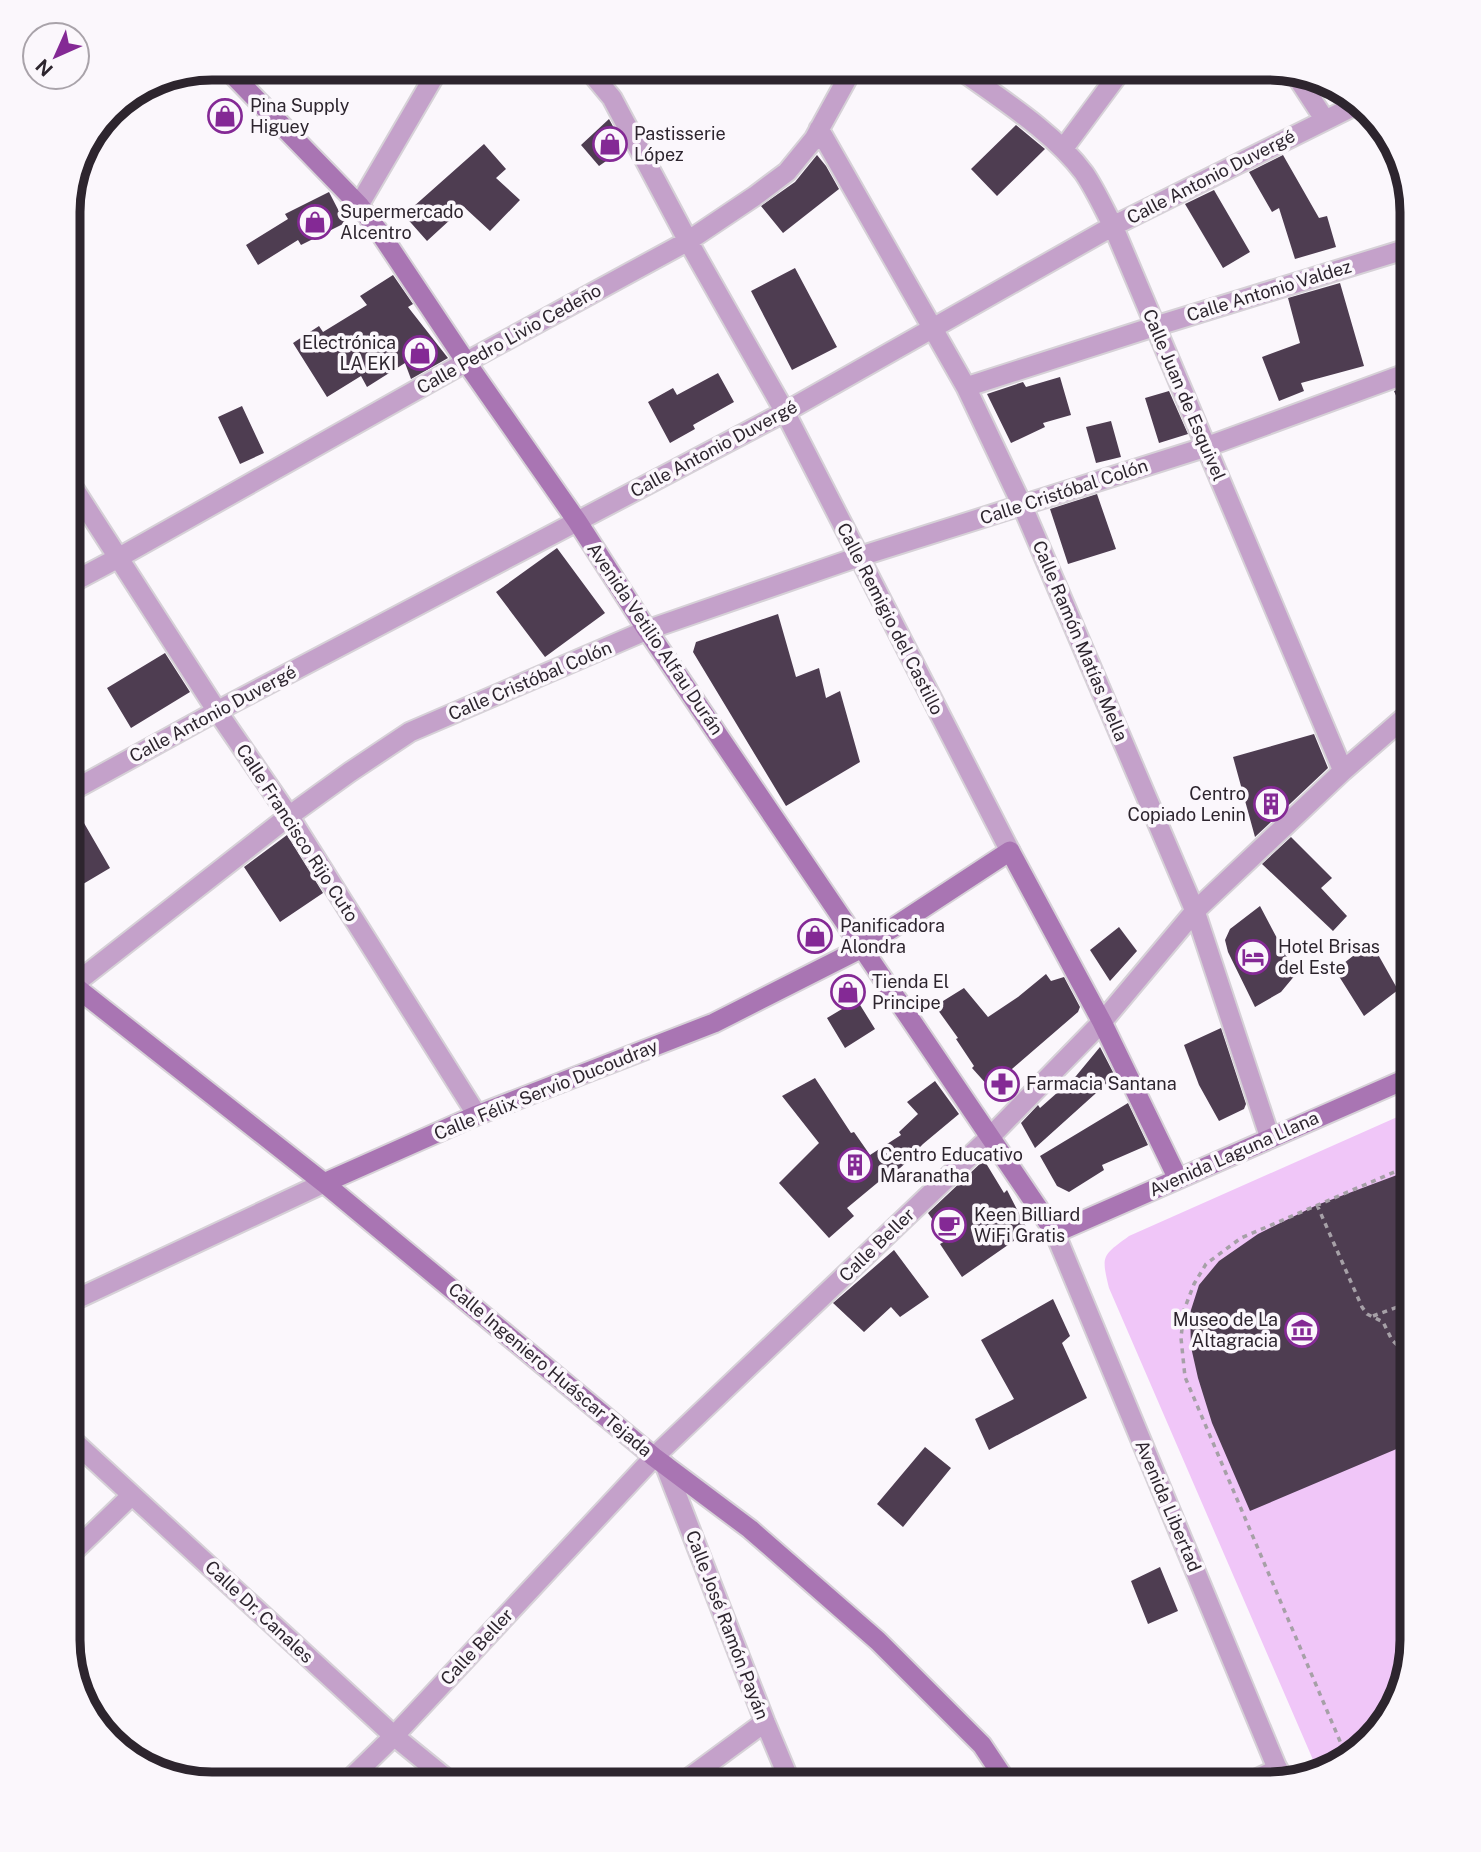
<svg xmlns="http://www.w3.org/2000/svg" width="1481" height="1852" viewBox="0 0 1481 1852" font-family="'Public Sans',sans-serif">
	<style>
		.green { fill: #f0c6f8 }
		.building { fill: #4e3d51 }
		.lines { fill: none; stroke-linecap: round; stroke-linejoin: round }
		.minor-casing { stroke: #d6d1d7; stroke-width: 23 }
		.tertiary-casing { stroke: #d6d1d7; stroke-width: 23 }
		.secondary-casing { stroke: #d6d1d7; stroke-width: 23 }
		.path { stroke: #a6a0a7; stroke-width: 3.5; stroke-dasharray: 5 5; stroke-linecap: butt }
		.minor { stroke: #c4a1ca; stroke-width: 19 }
		.tertiary { stroke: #c4a1ca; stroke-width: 19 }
		.secondary { stroke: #a975b3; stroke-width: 19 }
		.labels { text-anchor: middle; stroke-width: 7; stroke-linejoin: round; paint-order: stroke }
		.poi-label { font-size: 18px; fill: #2d252e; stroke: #fbf7fc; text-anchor: start }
		.street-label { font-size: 18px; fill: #2d252e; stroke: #fbf7fc }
		.rim { fill: none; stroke: #2d252e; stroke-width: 9 }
	</style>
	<rect width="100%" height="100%" fill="#fbf7fc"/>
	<path class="green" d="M 1413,1110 L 1413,1640 L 1394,1711 L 1349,1759 L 1317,1769 L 1109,1288 C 1101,1255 1102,1256 1129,1236 Z"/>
	<path class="building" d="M 609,119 L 625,148 L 599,166 L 581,145 Z
		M 1016,125 L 1045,149 L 997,196 L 971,169 Z
		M 484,144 L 506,169 L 496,178 L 520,200 L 490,231 L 464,207 L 427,241 L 404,215 Z
		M 817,155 L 826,166 L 839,189 L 783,233 L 761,206 L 795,182 Z
		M 1283,155 L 1319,218 L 1327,216 L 1336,247 L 1295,259 L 1279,208 L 1272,212 L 1249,172 Z
		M 1214,190 L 1250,252 L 1223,268 L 1185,204 Z
		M 329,192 L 345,223 L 301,245 L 298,240 L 258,265 L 246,245 L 288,219 L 285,214 Z
		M 795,268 L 837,347 L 792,370 L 751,291 Z
		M 393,275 L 413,304 L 408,307 L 448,358 L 411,379 L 405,363 L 367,387 L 361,376 L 327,397 L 293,343 L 319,326 L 323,332 L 367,305 L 360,296 Z
		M 1340,283 L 1364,366 L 1301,383 L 1304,391 L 1279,401 L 1262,357 L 1300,343 L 1288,298 Z
		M 718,373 L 734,402 L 693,425 L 695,429 L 670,443 L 648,402 L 673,388 L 677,395 Z
		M 1060,377 L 1071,415 L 1043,423 L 1045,427 L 1011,443 L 987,394 L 1023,382 L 1026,387 Z
		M 1413,384 L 1413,435 L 1394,391 Z
		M 1169,391 L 1188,434 L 1159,443 L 1145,398 Z
		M 242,406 L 264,453 L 240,464 L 218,417 Z
		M 1111,421 L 1121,457 L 1096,463 L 1086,427 Z
		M 1097,494 L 1116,549 L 1068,564 L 1050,509 Z
		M 557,548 L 605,613 L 545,657 L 496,592 Z
		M 778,614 L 796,677 L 819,668 L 826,698 L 840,691 L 860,762 L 786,806 L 693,652 L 696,642 Z
		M 165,653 L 190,692 L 131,728 L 107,688 Z
		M 1314,734 L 1328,768 L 1255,837 L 1233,757 Z
		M 73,804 L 110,868 L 78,887 L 68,871 L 68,805 Z
		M 287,835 L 323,893 L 280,922 L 244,867 Z
		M 1291,837 L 1332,878 L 1321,888 L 1347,916 L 1333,931 L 1262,864 Z
		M 1260,906 L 1296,974 L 1281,992 L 1255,1007 L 1228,952 L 1225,940 L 1230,929 Z
		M 1119,927 L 1137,951 L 1110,981 L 1090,950 Z
		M 1371,942 L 1398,990 L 1364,1016 L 1335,970 Z
		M 1046,974 L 1051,981 L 1064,977 L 1080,1007 L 1078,1012 L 990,1088 L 972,1068 L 974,1066 L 956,1039 L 958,1038 L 935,1006 L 964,988 L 988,1017 L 1018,997 Z
		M 857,1000 L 875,1029 L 845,1048 L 827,1018 Z
		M 1221,1028 L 1246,1104 L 1244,1109 L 1219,1121 L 1199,1085 L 1184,1045 Z
		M 1100,1047 L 1115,1076 L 1035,1148 L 1021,1123 L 1038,1105 L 1040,1108 L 1076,1076 Z
		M 815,1078 L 851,1133 L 854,1132 L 870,1155 L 901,1135 L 899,1132 L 918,1114 L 907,1102 L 935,1081 L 959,1114 L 923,1144 L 909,1158 L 910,1159 L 890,1177 L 888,1174 L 847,1208 L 854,1216 L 829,1238 L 779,1183 L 819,1143 L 782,1096 Z
		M 1128,1103 L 1148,1145 L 1102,1165 L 1104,1170 L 1069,1192 L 1057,1186 L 1040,1156 Z
		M 984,1160 L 1004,1193 L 1007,1190 L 1028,1231 L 962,1277 L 940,1244 L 947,1240 L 928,1213 Z
		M 1413,1169 L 1413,1442 L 1250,1511 L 1212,1423 L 1198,1378 L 1191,1347 L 1190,1313 L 1199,1285 L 1219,1261 L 1258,1234 L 1317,1205 Z
		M 894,1250 L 929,1297 L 900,1317 L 891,1307 L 864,1332 L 833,1303 Z
		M 1053,1299 L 1070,1336 L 1062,1343 L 1087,1398 L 989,1450 L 975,1419 L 1014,1399 L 981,1340 Z
		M 925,1447 L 951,1468 L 903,1527 L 877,1504 Z
		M 1160,1567 L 1178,1611 L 1148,1624 L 1131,1581 Z"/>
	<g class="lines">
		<g class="minor-casing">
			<path id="minor" d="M 587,68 L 612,98 L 688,241 L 785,412 L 1010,851
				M 958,68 C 999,98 1054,132 1084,173 C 1095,189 1104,209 1113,226 L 1343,771
				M 1295,74 L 1325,120
				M 819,129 L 966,387 L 1022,505 L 1195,911 L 1270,1138
				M 1063,149 L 1123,68
				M 359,205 L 439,68
				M 966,387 L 1156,326 L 1413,247
				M 69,481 L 217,711 L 289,816 L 477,1115
				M 69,584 L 118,558 L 466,362 L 688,241 L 755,196 L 787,172 L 814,139 L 853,68
				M 68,793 L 217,711 L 785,412 L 1113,226 L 1358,104
				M 68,989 L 289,816 L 350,772 L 410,732 L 647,630 L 858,557 L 1206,447 L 1413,371
				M 68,1303 L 324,1183
				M 68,1436 L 394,1736 L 453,1784
				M 665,1465 L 765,1722 L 791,1784
				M 68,1557 L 132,1495
				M 345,1784 L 394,1736 L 654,1457 L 990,1137 L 1102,1022 L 1195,911 L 1343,771 L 1413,710
				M 681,1784 L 765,1722
				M 1246,1784 L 1278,1769"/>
		</g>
		<g class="tertiary-casing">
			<path id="tertiary" d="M 1055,1233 L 1282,1780"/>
		</g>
		<g class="secondary-casing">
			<path id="secondary" d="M 226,68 L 359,205 L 382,236 L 466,362 L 577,521 L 647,630 L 1055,1233 L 1413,1076
				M 68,981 L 324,1183 L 654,1457 L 750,1529 L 878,1641 L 982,1745 L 1008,1784
				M 324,1183 L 477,1115 L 714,1023 L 862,948 L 1010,851 L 1102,1022 L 1178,1179"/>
		</g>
		<path class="path" d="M 1317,1205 L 1362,1307 L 1367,1314 L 1383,1322 L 1392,1340 L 1400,1348 L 1413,1353
			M 1373,1316 L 1408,1303
			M 1348,1760 L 1185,1377 L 1181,1338 L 1184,1310 L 1194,1284 L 1206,1264 L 1241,1238 L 1413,1164"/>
		<use href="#minor" class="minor"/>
		<use href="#tertiary" class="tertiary"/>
		<use href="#secondary" class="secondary"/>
	</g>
	<defs>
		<g id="shop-ring" transform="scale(1.75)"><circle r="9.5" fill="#fbf7fc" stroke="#842995" stroke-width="1.5"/><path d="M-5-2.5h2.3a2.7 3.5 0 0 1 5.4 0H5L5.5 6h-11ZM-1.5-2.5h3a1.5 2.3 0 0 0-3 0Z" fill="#842995"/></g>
		<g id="building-ring" transform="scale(1.75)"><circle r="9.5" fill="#fbf7fc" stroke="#842995" stroke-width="1.5"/><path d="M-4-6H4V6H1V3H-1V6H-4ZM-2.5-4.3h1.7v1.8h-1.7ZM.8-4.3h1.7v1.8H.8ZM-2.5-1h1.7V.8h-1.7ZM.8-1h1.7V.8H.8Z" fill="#842995"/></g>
		<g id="hotel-ring" transform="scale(1.75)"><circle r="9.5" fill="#fbf7fc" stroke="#842995" stroke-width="1.5"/><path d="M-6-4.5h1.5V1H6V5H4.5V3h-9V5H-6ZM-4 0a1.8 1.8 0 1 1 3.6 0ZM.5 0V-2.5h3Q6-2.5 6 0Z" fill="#842995"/></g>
		<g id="pharmacy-ring" transform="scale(1.75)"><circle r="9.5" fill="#fbf7fc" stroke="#842995" stroke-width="1.5"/><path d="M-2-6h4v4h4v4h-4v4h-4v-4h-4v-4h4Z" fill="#842995"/></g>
		<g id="cafe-ring" transform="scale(1.75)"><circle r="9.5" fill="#fbf7fc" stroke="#842995" stroke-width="1.5"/><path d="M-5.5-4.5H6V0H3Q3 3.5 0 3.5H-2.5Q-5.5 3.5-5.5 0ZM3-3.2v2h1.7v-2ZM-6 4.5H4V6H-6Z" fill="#842995"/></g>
		<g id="museum-ring" transform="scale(1.75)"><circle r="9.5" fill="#fbf7fc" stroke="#842995" stroke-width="1.5"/><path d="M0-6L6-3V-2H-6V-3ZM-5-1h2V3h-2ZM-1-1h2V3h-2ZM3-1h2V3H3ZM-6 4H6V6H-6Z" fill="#842995"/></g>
	</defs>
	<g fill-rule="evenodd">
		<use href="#shop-ring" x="225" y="116"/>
		<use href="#shop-ring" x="610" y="144"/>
		<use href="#shop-ring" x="315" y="222"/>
		<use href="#shop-ring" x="420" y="353"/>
		<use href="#building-ring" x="1271" y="804"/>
		<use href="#shop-ring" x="815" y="936"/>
		<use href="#hotel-ring" x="1253" y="957"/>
		<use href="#shop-ring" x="848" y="992"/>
		<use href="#pharmacy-ring" x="1002" y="1084"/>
		<use href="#building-ring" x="855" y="1165"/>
		<use href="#cafe-ring" x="949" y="1225"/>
		<use href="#museum-ring" x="1302" y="1330"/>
	</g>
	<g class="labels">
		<g class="poi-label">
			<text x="250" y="112">Pina Supply<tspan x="250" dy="21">Higuey</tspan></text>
			<text x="634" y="140">Pastisserie<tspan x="634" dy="21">López</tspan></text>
			<text x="340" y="218">Supermercado<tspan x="340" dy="21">Alcentro</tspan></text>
			<text x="396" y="349" text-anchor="end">Electrónica<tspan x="396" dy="21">LA EKI</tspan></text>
			<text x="1246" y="800" text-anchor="end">Centro<tspan x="1246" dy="21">Copiado Lenin</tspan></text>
			<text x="840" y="932">Panificadora<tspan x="840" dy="21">Alondra</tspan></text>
			<text x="1278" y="953">Hotel Brisas<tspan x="1278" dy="21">del Este</tspan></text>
			<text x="872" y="988">Tienda El<tspan x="872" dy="21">Principe</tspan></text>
			<text x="1026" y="1090">Farmacia Santana</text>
			<text x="880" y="1161">Centro Educativo<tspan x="880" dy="21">Maranatha</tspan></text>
			<text x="974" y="1221">Keen Billiard<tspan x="974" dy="21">WiFi Gratis</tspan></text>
			<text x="1278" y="1326" text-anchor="end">Museo de La<tspan x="1278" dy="21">Altagracia</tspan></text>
		</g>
		<g class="street-label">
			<text transform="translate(1211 177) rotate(-27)" y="6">Calle Antonio Duvergé</text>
			<text transform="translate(1269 291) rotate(-17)" y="6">Calle Antonio Valdez</text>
			<text transform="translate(509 339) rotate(-29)" y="6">Calle Pedro Livio Cedeño</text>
			<text transform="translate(1184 395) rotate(67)" y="6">Calle Juan de Esquivel</text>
			<text transform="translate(714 449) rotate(-28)" y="6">Calle Antonio Duvergé</text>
			<text transform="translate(1064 492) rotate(-18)" y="6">Calle Cristóbal Colón</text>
			<text transform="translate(890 619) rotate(63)" y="6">Calle Remigio del Castillo</text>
			<text transform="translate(655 639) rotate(56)" y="6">Avenida Vetilio Alfau Durán</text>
			<text transform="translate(1080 641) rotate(67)" y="6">Calle Ramón Matías Mella</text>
			<text transform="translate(530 681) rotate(-23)" y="6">Calle Cristóbal Colón</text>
			<text transform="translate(213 714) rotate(-28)" y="6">Calle Antonio Duvergé</text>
			<text transform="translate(297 833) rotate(57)" y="6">Calle Francisco Rijo Cuto</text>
			<text transform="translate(546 1090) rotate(-22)" y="6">Calle Félix Servio Ducoudray</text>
			<text transform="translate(1234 1154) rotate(-24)" y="6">Avenida Laguna Llana</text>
			<text transform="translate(877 1245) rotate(-44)" y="6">Calle Beller</text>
			<text transform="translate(550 1370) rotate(40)" y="6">Calle Ingeniero Huáscar Tejada</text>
			<text transform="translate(1168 1506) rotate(67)" y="6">Avenida Libertad</text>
			<text transform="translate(259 1612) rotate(43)" y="6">Calle Dr. Canales</text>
			<text transform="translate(727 1625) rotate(69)" y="6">Calle José Ramón Payán</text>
			<text transform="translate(477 1647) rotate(-47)" y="6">Calle Beller</text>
		</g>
	</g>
	<path d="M0 0H1481V1852H0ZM212 80H1268A132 132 0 0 1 1400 212V1640A132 132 0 0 1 1268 1772H212A132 132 0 0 1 80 1640V212A132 132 0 0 1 212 80Z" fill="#fbf7fc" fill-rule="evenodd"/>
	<path class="rim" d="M212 80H1268A132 132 0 0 1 1400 212V1640A132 132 0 0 1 1268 1772H212A132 132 0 0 1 80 1640V212A132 132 0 0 1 212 80Z"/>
	<g transform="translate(56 56) rotate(225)"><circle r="33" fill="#fbf7fc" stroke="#a9a3aa" stroke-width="2"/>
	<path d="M0-5L12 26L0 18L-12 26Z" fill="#842995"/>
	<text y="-10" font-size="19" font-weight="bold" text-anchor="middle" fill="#2d252e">N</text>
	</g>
</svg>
